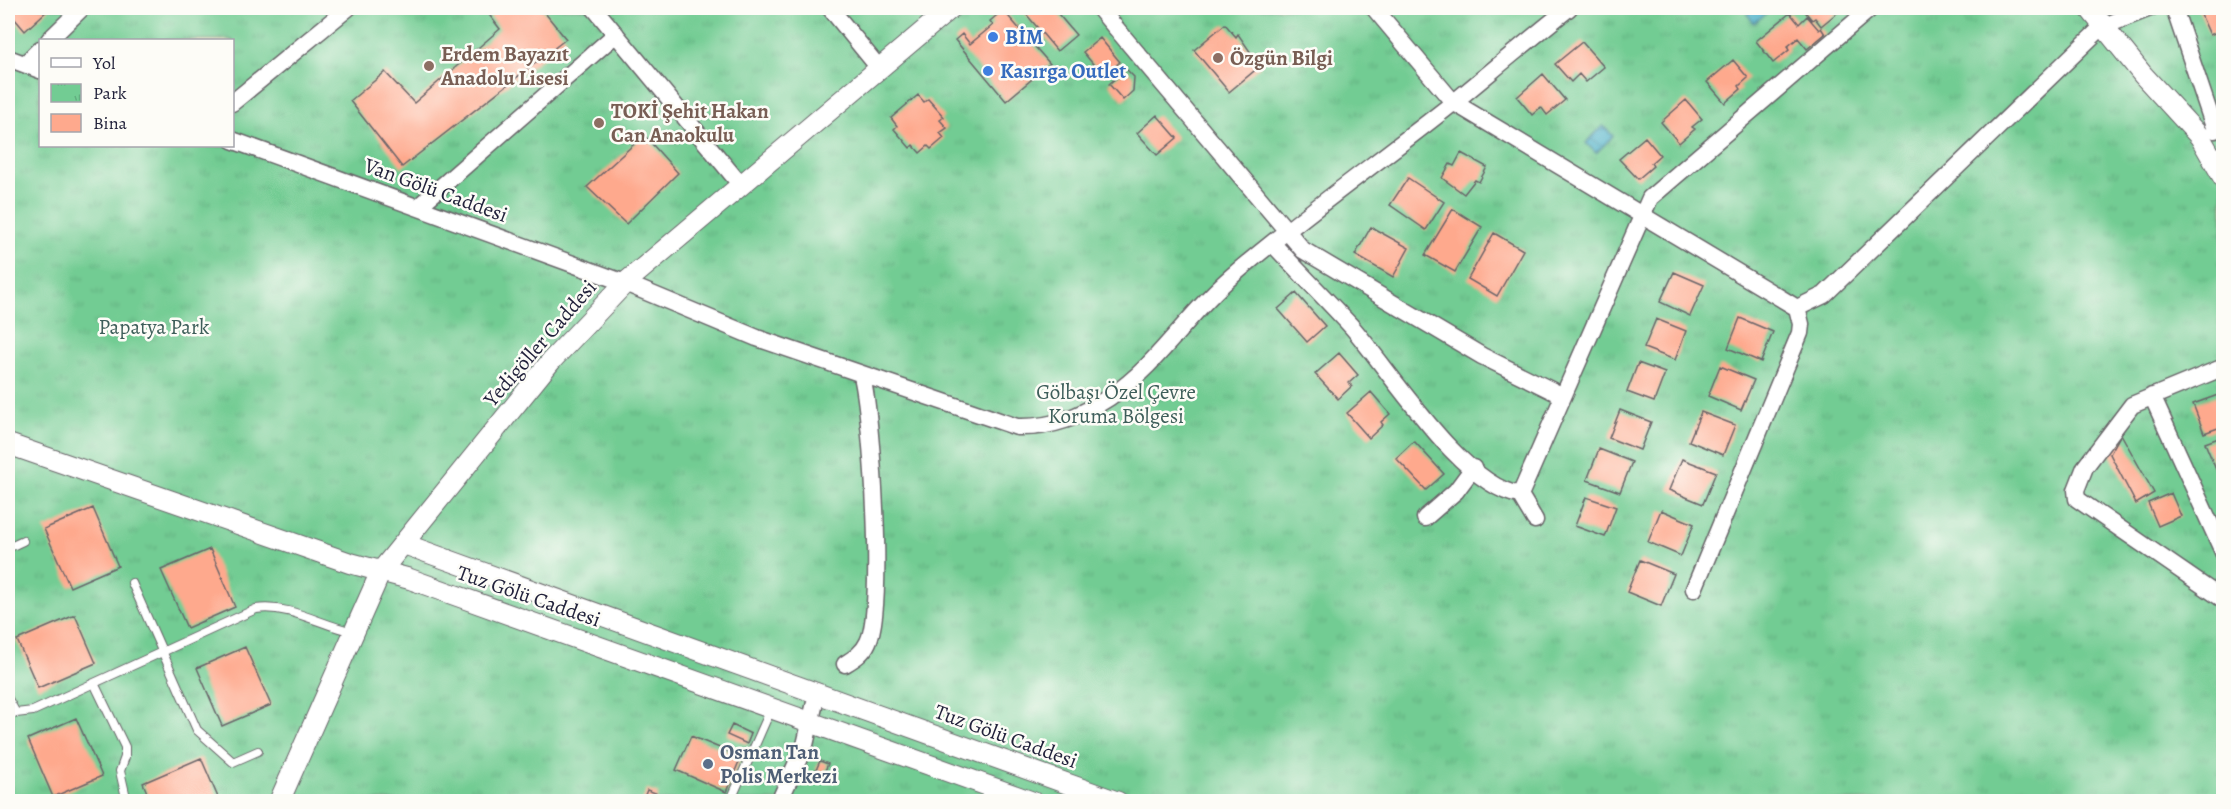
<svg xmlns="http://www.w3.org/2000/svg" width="2231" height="809" viewBox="0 0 2231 809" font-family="Alegreya,serif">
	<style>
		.park { fill: url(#park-tufts); stroke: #4a7767; stroke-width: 1.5; fill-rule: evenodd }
		.water { fill: url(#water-waves); stroke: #366982; stroke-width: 1.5 }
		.building { fill: #fea98d }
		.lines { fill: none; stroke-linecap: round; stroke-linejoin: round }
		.service-casing { stroke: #686468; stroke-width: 10 }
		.minor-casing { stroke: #686468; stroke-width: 19 }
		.tertiary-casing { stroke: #686468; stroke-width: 22 }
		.service { stroke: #fff; stroke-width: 8 }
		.minor { stroke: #fff; stroke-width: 16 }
		.tertiary { stroke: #fff; stroke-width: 20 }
		.shop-dot { fill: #3f7fe0; stroke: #fdfcf7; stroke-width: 2 }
		.education-dot { fill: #8d6e63; stroke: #fdfcf7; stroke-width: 2 }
		.service-dot { fill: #5c6f8a; stroke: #fdfcf7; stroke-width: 2 }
		.labels { text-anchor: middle; stroke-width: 5; stroke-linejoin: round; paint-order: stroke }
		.shop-label { font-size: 21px; font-weight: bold; fill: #366cbe; stroke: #fdfcf7; text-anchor: start }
		.education-label { font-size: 21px; font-weight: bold; fill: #785e54; stroke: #fdfcf7; text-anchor: start }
		.street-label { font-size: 21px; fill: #22223b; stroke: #fdfcf7 }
		.park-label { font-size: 21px; fill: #3e5e5a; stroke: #fdfcf7 }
		.service-label { font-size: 21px; font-weight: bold; fill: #4e5e75; stroke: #fdfcf7; text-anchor: start }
	</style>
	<defs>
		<pattern id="park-tufts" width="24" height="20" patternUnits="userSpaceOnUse" patternTransform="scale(1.5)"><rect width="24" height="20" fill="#72cc93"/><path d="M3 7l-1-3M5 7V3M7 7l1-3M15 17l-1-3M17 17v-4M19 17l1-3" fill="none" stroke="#62af80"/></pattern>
		<pattern id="water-waves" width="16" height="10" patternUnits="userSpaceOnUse" patternTransform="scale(1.5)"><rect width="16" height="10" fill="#49b0c8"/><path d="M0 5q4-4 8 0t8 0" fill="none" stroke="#3c8fa4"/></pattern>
	</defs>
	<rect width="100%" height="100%" fill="#fdfcf7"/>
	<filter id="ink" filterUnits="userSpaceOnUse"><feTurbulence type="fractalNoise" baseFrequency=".0167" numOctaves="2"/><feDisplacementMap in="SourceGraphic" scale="12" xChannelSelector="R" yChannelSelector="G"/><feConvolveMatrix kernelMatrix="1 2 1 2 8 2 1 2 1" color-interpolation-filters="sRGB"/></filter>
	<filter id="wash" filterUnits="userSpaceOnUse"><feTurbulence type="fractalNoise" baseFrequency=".008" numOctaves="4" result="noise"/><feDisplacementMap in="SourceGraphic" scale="24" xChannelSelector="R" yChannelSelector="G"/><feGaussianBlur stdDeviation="1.35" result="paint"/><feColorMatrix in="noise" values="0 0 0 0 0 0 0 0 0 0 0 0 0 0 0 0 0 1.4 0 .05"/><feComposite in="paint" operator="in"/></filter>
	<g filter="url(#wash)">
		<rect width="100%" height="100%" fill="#eadfbc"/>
		<path class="park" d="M 8,8 L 2223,8 L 2223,801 L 8,801 ZM 40,40 L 232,40 L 232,146 L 40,146 Z"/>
		<path class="water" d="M 1756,8 L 1773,8 L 1754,23 L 1747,14 Z
			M 1603,126 L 1613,136 L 1596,153 L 1586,143 Z"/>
		<g id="blocks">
			<path class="building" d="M 8,8 L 50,8 L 25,31 L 8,11 Z
				M 484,8 L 541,8 L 566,39 L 402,167 L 350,101 L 385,72 L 414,103 L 500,29 Z
				M 1021,8 L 1053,8 L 1076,35 L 1057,51 Z
				M 1802,8 L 1843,8 L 1821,26 L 1815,18 L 1812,20 Z
				M 2198,8 L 2224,8 L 2224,29 L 2210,35 Z
				M 1003,10 L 1050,64 L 1006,101 L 955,40 L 962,34 L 970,44 L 993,25 L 990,21 Z
				M 1790,13 L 1799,24 L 1807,16 L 1819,30 L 1821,28 L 1825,34 L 1807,49 L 1798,38 L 1787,47 L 1789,50 L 1773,63 L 1756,41 Z
				M 1225,24 L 1236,37 L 1238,34 L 1260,66 L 1229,92 L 1194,50 Z
				M 1100,38 L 1120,62 L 1103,76 L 1083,52 Z
				M 1582,42 L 1604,67 L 1586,82 L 1579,74 L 1571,82 L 1555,64 Z
				M 1733,60 L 1748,78 L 1739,86 L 1741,89 L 1725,103 L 1707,82 Z
				M 1126,69 L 1134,77 L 1133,91 L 1123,100 L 1109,84 Z
				M 1543,74 L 1565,100 L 1547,115 L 1541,107 L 1532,115 L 1517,97 Z
				M 918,95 L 924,102 L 928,99 L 944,117 L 940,120 L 947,128 L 940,133 L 944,138 L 931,149 L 928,146 L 920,153 L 913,145 L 910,148 L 894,129 L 897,126 L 891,118 Z
				M 1686,100 L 1702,119 L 1692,127 L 1695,129 L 1679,143 L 1661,122 Z
				M 1157,115 L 1177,138 L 1157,155 L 1137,133 Z
				M 644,135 L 678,173 L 626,224 L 587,187 Z
				M 1645,137 L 1660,155 L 1651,163 L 1653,166 L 1638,179 L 1619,159 Z
				M 1461,153 L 1487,167 L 1479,182 L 1475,180 L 1464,194 L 1442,178 L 1450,164 L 1454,166 Z
				M 1408,178 L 1444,202 L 1426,230 L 1390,205 Z
				M 1453,209 L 1482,227 L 1455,272 L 1425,255 Z
				M 1371,227 L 1409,248 L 1393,277 L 1355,255 Z
				M 1494,233 L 1523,250 L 1497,296 L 1468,279 Z
				M 1674,272 L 1704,285 L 1690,316 L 1660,302 Z
				M 1296,293 L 1325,326 L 1307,342 L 1278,309 Z
				M 1740,318 L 1773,332 L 1761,362 L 1728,348 Z
				M 1656,319 L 1686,331 L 1675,360 L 1644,348 Z
				M 1339,353 L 1358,375 L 1349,383 L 1352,386 L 1338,399 L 1315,374 Z
				M 1638,363 L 1665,373 L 1654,402 L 1627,392 Z
				M 1720,366 L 1754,380 L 1741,410 L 1708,396 Z
				M 1371,392 L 1390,414 L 1381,422 L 1383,425 L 1369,438 L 1347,413 Z
				M 2218,395 L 2224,410 L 2224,426 L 2204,433 L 2193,404 Z
				M 1620,410 L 1651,422 L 1640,450 L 1609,438 Z
				M 1701,412 L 1735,425 L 1723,455 L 1689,441 Z
				M 2121,434 L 2154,493 L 2136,504 L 2110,454 Z
				M 2224,436 L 2224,470 L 2217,472 L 2205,443 Z
				M 1414,441 L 1444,474 L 1426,490 L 1396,458 Z
				M 1599,449 L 1632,462 L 1620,492 L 1587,480 Z
				M 1682,459 L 1716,472 L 1703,504 L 1669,490 Z
				M 2171,493 L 2181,516 L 2158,526 L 2148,503 Z
				M 1586,497 L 1616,507 L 1605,537 L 1575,526 Z
				M 93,508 L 118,566 L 70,587 L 44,529 Z
				M 1661,510 L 1694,524 L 1681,556 L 1648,542 Z
				M 210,549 L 235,607 L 187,628 L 161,570 Z
				M 1640,560 L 1674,574 L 1661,606 L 1627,592 Z
				M 75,615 L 96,663 L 38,688 L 17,640 Z
				M 245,647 L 271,705 L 222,726 L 197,668 Z
				M 76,718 L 102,776 L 53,797 L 28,739 Z
				M 732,725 L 751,734 L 747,744 L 727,735 Z
				M 691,736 L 741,757 L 726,792 L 676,770 Z
				M 201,758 L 220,802 L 151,802 L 143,783 Z
				M 820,761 L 828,764 L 824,773 L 816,770 Z
				M 647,790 L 658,794 L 656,802 L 642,802 Z"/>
		</g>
	</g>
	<g filter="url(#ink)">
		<use href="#blocks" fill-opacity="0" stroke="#686468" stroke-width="1.5"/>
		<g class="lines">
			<g class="service-casing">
				<path id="service" d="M 8,548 L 23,541
					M 132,583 L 197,730 L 233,762 L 258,751
					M 94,683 L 125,747 L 125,757 L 120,771 L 127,802
					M 8,699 L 16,713 L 33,711 L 256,609 C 290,604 322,626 354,632
					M 730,802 L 771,709"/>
			</g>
			<g class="minor-casing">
				<path id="minor" d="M 594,8 L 740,184
					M 830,8 L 879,68
					M 1099,8 L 1303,250 L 1482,356 L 1563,396
					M 1374,8 L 1453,102 L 1797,308 L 1801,324 L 1800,333 L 1694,589
					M 2174,8 L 2215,130
					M 49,40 L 82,8
					M 8,58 L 40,70
					M 25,64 L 40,49
					M 232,103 L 348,8
					M 232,140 L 625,283 L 757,338 L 1017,427 C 1053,428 1079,417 1110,397 C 1160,363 1186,315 1232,276 C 1303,215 1380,161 1453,103 C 1492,71 1530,39 1569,8
					M 418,207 L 616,34
					M 1272,243 C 1298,271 1325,298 1351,326 C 1390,370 1461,486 1520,495
					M 1797,308 L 1824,295 L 2102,27 L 2150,8
					M 2224,367 L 2132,405 L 2085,467 L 2076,490 L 2077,499 L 2224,600
					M 2152,396 L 2224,554
					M 1425,518 L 1456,491 L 1473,468
					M 1535,520 L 1520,495 L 1650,198 L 1871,8
					M 845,664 C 855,658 863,653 868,642 C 885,608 872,417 862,376
					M 779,802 L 805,745 L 817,694"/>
			</g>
			<g class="tertiary-casing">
				<path id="tertiary" d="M 2089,8 L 2143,75 L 2200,137 L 2224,179
					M 8,444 L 350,563 L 410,579 L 1033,802
					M 404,544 L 1118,802
					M 279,802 L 381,571 L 551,361 L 625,283 L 951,8"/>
			</g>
			<use href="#service" class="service"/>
			<use href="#minor" class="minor"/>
			<use href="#tertiary" class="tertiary"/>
		</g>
	</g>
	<g class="shop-dot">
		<circle cx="993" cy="37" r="6"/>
		<circle cx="988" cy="71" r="6"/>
	</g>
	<g class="education-dot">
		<circle cx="1218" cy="58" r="6"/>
		<circle cx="429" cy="66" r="6"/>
		<circle cx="599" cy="123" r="6"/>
	</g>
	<circle class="service-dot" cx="708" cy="764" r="6"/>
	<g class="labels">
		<g class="shop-label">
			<text x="1005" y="44">BİM</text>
			<text x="1000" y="78">Kasırga Outlet</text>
		</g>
		<g class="education-label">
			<text x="441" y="61">Erdem Bayazıt<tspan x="441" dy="24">Anadolu Lisesi</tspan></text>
			<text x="1230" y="65">Özgün Bilgi</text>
			<text x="611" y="118">TOKİ Şehit Hakan<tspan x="611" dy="24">Can Anaokulu</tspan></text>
		</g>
		<g class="street-label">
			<text transform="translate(436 190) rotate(20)" y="7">Van Gölü Caddesi</text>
			<text transform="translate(540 343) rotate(-49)" y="7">Yedigöller Caddesi</text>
			<text transform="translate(529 596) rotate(19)" y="7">Tuz Gölü Caddesi</text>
			<text transform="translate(1006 736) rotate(20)" y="7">Tuz Gölü Caddesi</text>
		</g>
		<g class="park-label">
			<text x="154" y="334">Papatya Park</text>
			<text x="1116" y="399">Gölbaşı Özel Çevre<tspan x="1116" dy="24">Koruma Bölgesi</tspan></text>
		</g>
		<g class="service-label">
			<text x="720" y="759">Osman Tan<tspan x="720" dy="24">Polis Merkezi</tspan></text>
		</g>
	</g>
	<rect width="2231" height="809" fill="none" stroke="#fdfcf7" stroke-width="30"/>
	<rect x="39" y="39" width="195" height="108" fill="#fdfcf7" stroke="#a5a5ac" stroke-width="1.5"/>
	<rect x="51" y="58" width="30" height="9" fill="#ffffff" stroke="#a5a5ac" stroke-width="1.5"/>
	<text x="93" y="69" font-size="18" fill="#22223b">Yol</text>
	<rect x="51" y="84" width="30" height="18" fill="url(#park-tufts)" stroke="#a5a5ac" stroke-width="1.5"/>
	<text x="93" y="99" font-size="18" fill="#22223b">Park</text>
	<rect x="51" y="114" width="30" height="18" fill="#fea98d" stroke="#a5a5ac" stroke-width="1.5"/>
	<text x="93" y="129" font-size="18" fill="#22223b">Bina</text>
</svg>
